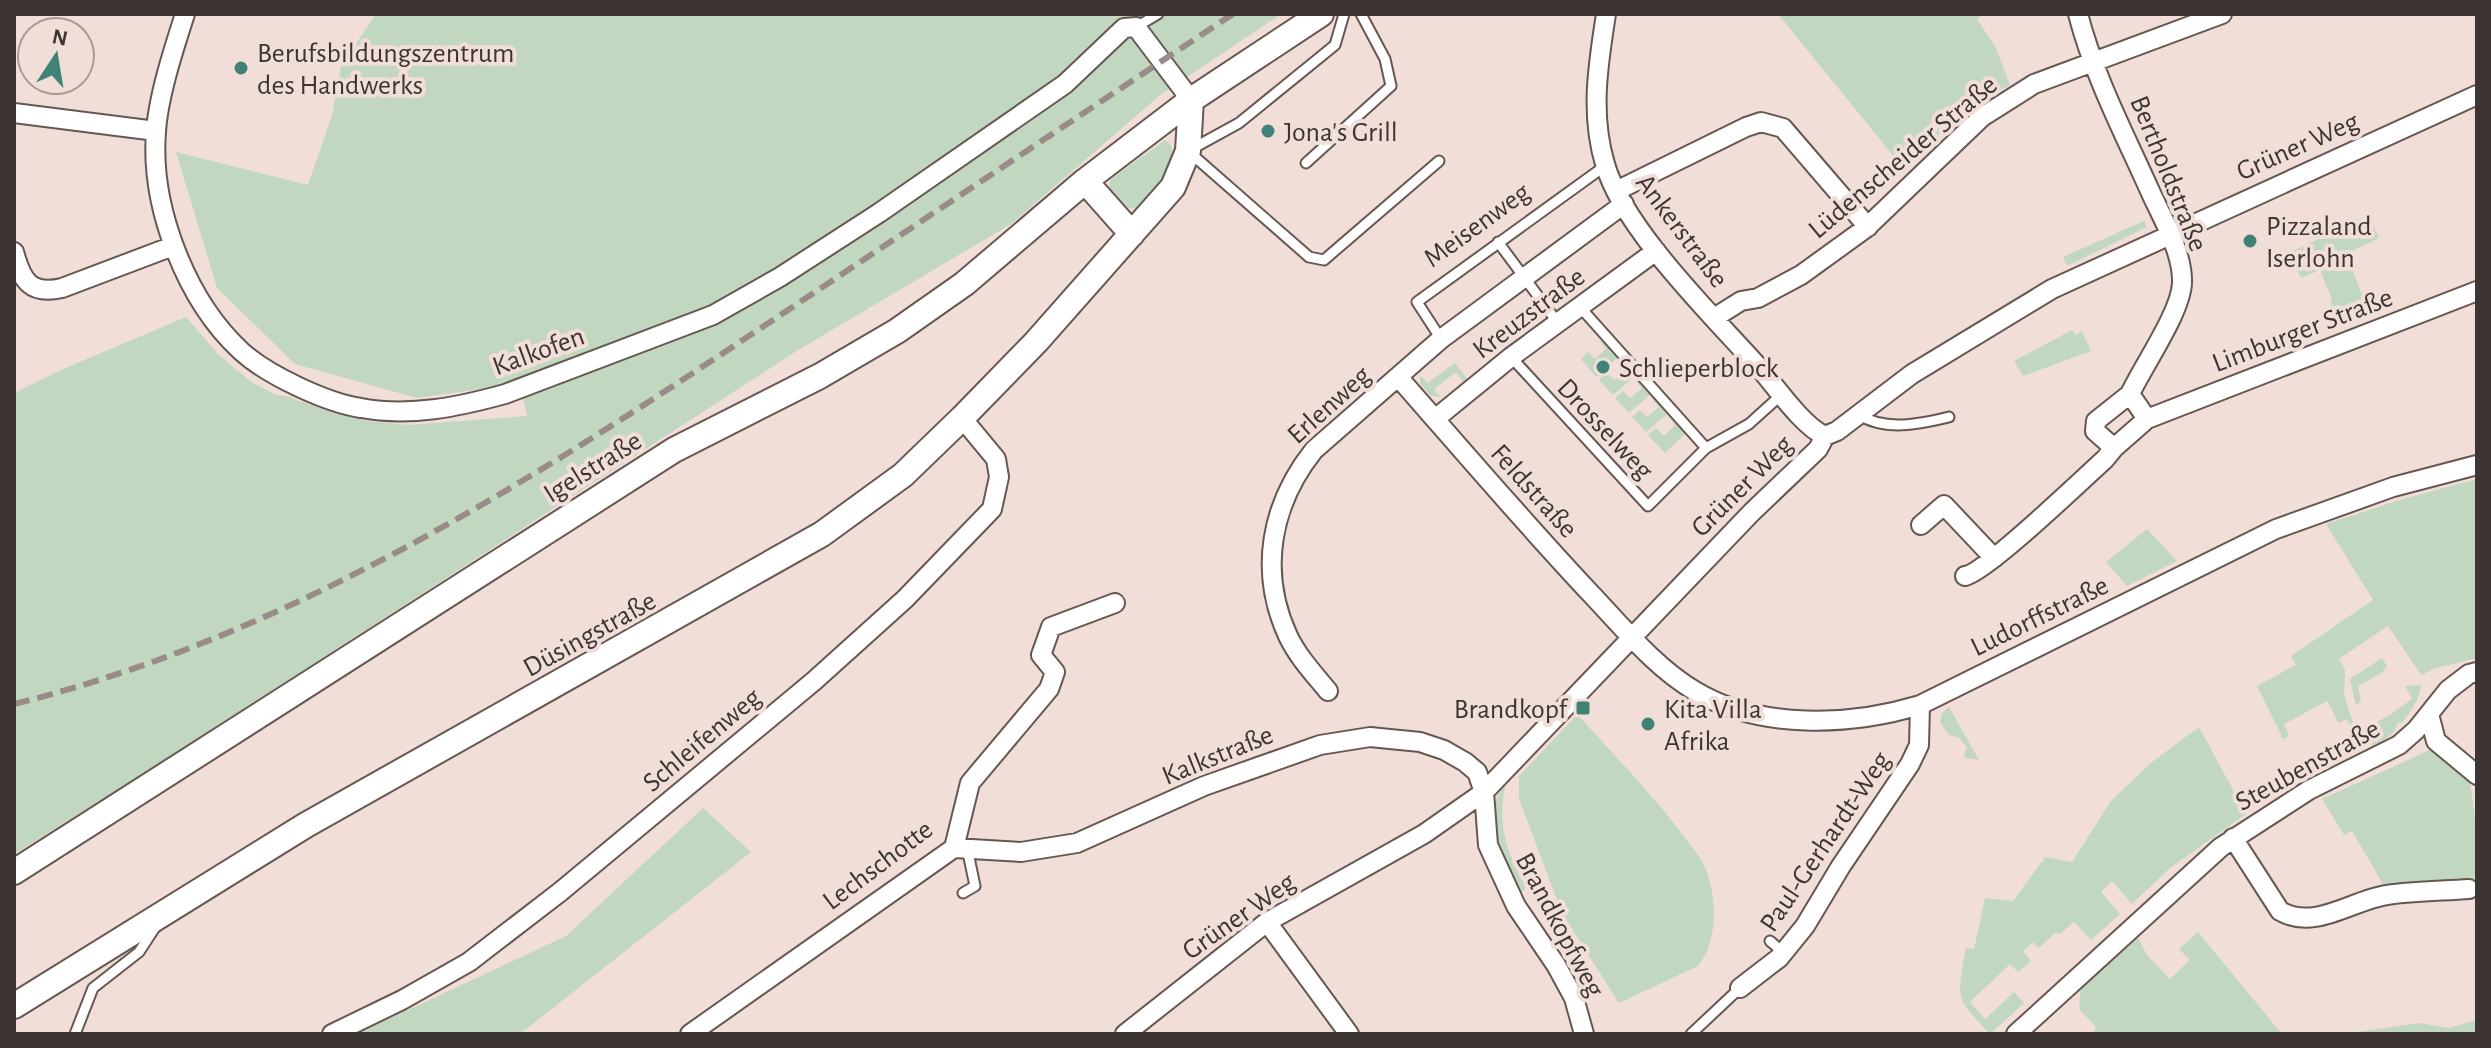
<svg xmlns="http://www.w3.org/2000/svg" width="2491" height="1048" viewBox="0 0 2491 1048" font-family="'Alegreya Sans',sans-serif">
	<style>
		.green { fill: #c1d7c0 }
		.lines { fill: none; stroke-linecap: round; stroke-linejoin: round }
		.lane-casing { stroke: #665751; stroke-width: 13 }
		.street-casing { stroke: #665751; stroke-width: 22 }
		.secondary-casing { stroke: #665751; stroke-width: 28 }
		.lane { stroke: #fff; stroke-width: 9 }
		.street { stroke: #fff; stroke-width: 18 }
		.secondary { stroke: #fff; stroke-width: 24 }
		.rail { stroke: #998c88; stroke-width: 6; stroke-dasharray: 16 8; stroke-linecap: butt }
		.poi-dot { fill: #408376; stroke: #f1ded8; stroke-width: 3 }
		.labels { text-anchor: middle; stroke-width: 8; stroke-linejoin: round; paint-order: stroke }
		.poi-label { font-size: 28px; fill: #3c3533; stroke: #f1ded8; text-anchor: start }
		.street-label { font-size: 28px; fill: #3c3533; stroke: #f1ded8 }
	</style>
	<rect width="100%" height="100%" fill="#f1ded8"/>
	<path class="green" d="M 376,14 L 1281,14 L 1159,96 L 1011,224 L 800,349 L 171,756 L 14,854 L 14,393 L 63,369 L 186,317 L 218,354 L 250,381 L 276,395 L 286,396 L 333,413 L 368,421 L 408,425 L 527,416 L 520,383 L 417,398 L 295,364 L 217,288 L 176,152 L 308,185 L 332,115 L 341,66 Z
		M 1778,14 L 1985,14 L 1977,19 L 1996,48 L 2010,85 C 1968,106 1937,135 1904,169 Z
		M 1165,140 L 1171,145 C 1177,162 1150,205 1134,208 C 1123,210 1114,198 1109,190 L 1110,180 Z
		M 2368,215 L 2379,238 L 2346,254 L 2369,312 L 2333,327 L 2331,297 L 2320,270 L 2301,278 L 2289,253 Z
		M 2144,221 L 2147,227 L 2067,266 L 2063,257 Z
		M 2072,330 L 2075,335 L 2082,332 L 2091,351 L 2023,376 L 2014,361 Z
		M 1602,339 L 1618,357 L 1596,377 L 1581,359 L 1588,352 L 1595,359 L 1606,349 L 1600,341 Z
		M 1621,361 L 1635,376 L 1613,395 L 1599,380 L 1607,373 L 1614,380 L 1626,370 L 1619,362 Z
		M 1455,363 L 1469,381 L 1465,384 L 1456,372 L 1434,389 L 1440,397 L 1431,396 L 1420,383 L 1420,378 L 1421,376 L 1427,383 Z
		M 1637,378 L 1651,394 L 1629,413 L 1615,398 L 1623,391 L 1630,398 L 1642,388 L 1635,380 Z
		M 1654,397 L 1668,413 L 1646,432 L 1632,417 L 1640,410 L 1647,417 L 1659,407 L 1652,399 Z
		M 1671,416 L 1686,433 L 1665,453 L 1648,435 L 1656,428 L 1664,436 L 1675,425 L 1669,417 Z
		M 2477,479 L 2477,658 L 2436,668 L 2421,675 L 2388,626 L 2339,659 L 2345,670 L 2344,695 L 2362,750 L 2347,719 L 2339,723 L 2327,701 L 2284,724 L 2289,736 L 2283,739 L 2257,686 L 2296,665 L 2291,656 L 2373,600 L 2326,524 L 2403,499 Z
		M 2147,529 L 2177,561 L 2127,586 L 2106,562 Z
		M 2382,658 L 2387,666 L 2383,672 L 2358,686 L 2361,700 L 2356,706 L 2350,679 Z
		M 2421,685 C 2419,699 2413,709 2402,723 L 2397,723 C 2397,734 2383,741 2372,746 L 2365,728 L 2390,715 L 2412,699 L 2405,686 Z
		M 1949,707 L 1979,760 L 1966,758 L 1964,756 L 1967,748 L 1960,738 L 1949,735 L 1940,722 L 1942,713 Z
		M 1579,716 C 1614,756 1653,794 1684,837 C 1691,846 1700,856 1705,867 C 1717,896 1719,941 1698,966 L 1619,1003 L 1562,913 L 1519,799 L 1519,776 L 1575,717 Z
		M 2199,727 L 2246,814 L 2170,868 L 2132,904 L 2112,881 L 2101,892 L 2120,914 L 2091,940 L 2074,922 L 2060,934 L 2055,933 L 2039,948 L 2033,942 L 2023,951 L 2031,961 L 2018,972 L 2010,964 L 1970,1002 L 1985,1019 L 2014,992 L 2024,1003 L 1990,1034 C 1954,996 1957,1000 1966,948 L 1974,949 L 1985,898 L 2013,901 L 2045,857 L 2072,862 L 2111,801 L 2152,762 Z
		M 2432,749 L 2431,753 L 2434,750 L 2470,782 L 2477,834 L 2477,879 L 2426,889 L 2386,889 L 2352,831 L 2344,835 L 2322,799 Z
		M 1503,786 L 1505,787 C 1497,828 1507,851 1526,887 L 1518,897 C 1505,864 1479,820 1503,786 Z
		M 703,808 L 751,852 L 520,1034 L 357,1034 L 566,936 Z
		M 2198,932 L 2282,1034 L 2093,1034 L 2096,1027 L 2079,1009 L 2081,988 L 2138,938 L 2147,955 L 2170,979 L 2190,960 L 2179,949 Z
		M 2477,1020 L 2477,1034 L 2343,1034 L 2419,1023 L 2449,1028 Z"/>
	<g class="lines">
		<g class="lane-casing">
			<path id="lane" d="M 1344,14 L 1335,45 L 1239,123 L 1188,151 L 1309,257 L 1324,260 L 1439,161
				M 1136,27 L 1158,14
				M 1306,163 L 1391,86 L 1385,59 L 1361,14
				M 1498,242 L 1558,323
				M 1441,339 L 1417,302 L 1605,166
				M 1511,357 L 1648,506 L 1706,448 L 1580,307
				M 1858,414 C 1885,432 1920,424 1949,417
				M 1706,448 L 1749,424 L 1781,395
				M 963,893 L 975,886 L 967,848
				M 1770,941 L 1784,953
				M 75,1034 L 93,988 L 139,952 L 156,926
				M 1691,1034 L 1740,988"/>
		</g>
		<g class="street-casing">
			<path id="street" d="M 185,14 C 174,48 158,97 156,132 C 150,207 186,300 241,351 C 267,375 327,403 361,408 C 410,417 458,407 505,394 L 713,315 L 780,277 L 879,213 L 1065,84 L 1124,28 L 1136,27 L 1191,100
				M 1606,14 C 1598,65 1590,114 1605,164 C 1623,229 1716,319 1762,371 C 1778,390 1804,427 1825,436
				M 2078,14 C 2094,76 2124,133 2150,191 C 2162,218 2183,252 2182,283 C 2181,312 2143,366 2130,394 L 2147,419 L 2114,448 L 2095,431 L 2096,421 L 2130,394
				M 14,113 L 156,131
				M 1616,191 L 1746,127 L 1761,122 L 1783,128 L 1868,227
				M 14,252 C 22,281 30,295 62,288 L 173,246
				M 1714,318 L 1741,301 L 1758,298 L 1801,275 L 1866,228 L 1982,117 L 2034,84 L 2222,14
				M 1399,378 C 1463,451 1526,525 1593,596 C 1624,629 1656,668 1695,691 C 1760,730 1851,726 1920,705 L 2276,529 L 2393,487 L 2477,465
				M 1435,419 L 1511,357 L 1656,251
				M 2147,419 L 2477,291
				M 1921,525 L 1944,505 L 1994,558
				M 1965,576 C 1985,573 2083,479 2105,459 L 2114,448
				M 1328,691 C 1314,674 1298,657 1288,636 C 1258,571 1271,504 1314,450 L 1441,339 L 1624,204
				M 2429,714 L 2436,741 L 2477,775
				M 2233,838 L 2280,911 C 2315,931 2352,900 2387,895 C 2414,891 2442,891 2469,889
				M 954,848 L 1021,852 L 1077,843 L 1204,786 L 1320,745 L 1370,737 L 1420,742 L 1444,750 L 1465,762 L 1477,772 L 1484,792 L 1488,845 L 1516,906 L 1556,965 L 1574,998 L 1584,1034
				M 1267,922 L 1349,1034
				M 1740,988 L 1779,958 L 1805,926 L 1841,866 L 1910,764 L 1919,745 L 1920,705
				M 332,1034 L 402,1000 L 469,962 L 560,892 L 814,681 L 905,599 L 992,509 L 999,477 L 996,459 L 962,418
				M 690,1034 L 954,848 L 970,783 L 1049,689 L 1055,672 L 1041,655 L 1051,627 L 1115,603
				M 1125,1034 L 1267,922 L 1424,834 L 1484,792 L 1752,512 L 1818,449 L 1825,436 L 1837,431 L 1912,374 L 2052,289 L 2477,95
				M 2016,1034 L 2221,847 L 2309,790 L 2399,745 L 2416,730 L 2448,690 L 2469,674 L 2477,672"/>
		</g>
		<g class="secondary-casing">
			<path id="secondary" d="M 1085,181 L 1132,234
				M 14,872 L 674,450 L 820,376 L 897,331 L 964,284 L 1085,181 L 1191,100 L 1321,14
				M 14,1006 L 306,825 L 822,534 L 903,475 L 962,418 L 1036,342 L 1173,187 L 1188,151 L 1191,100"/>
		</g>
		<use href="#lane" class="lane"/>
		<use href="#street" class="street"/>
		<use href="#secondary" class="secondary"/>
		<path class="rail" d="M 14,704 C 298,634 545,472 785,312 C 934,213 1083,113 1233,14"/>
	</g>
	<g class="poi-dot">
		<circle cx="241" cy="68" r="8"/>
		<circle cx="1268" cy="131" r="8"/>
		<circle cx="2250" cy="241" r="8"/>
		<circle cx="1603" cy="367" r="8"/>
		<rect x="1575" y="700" width="16" height="16" rx="4"/>
		<circle cx="1648" cy="724" r="8"/>
	</g>
	<g class="labels">
		<g class="poi-label">
			<text x="257" y="62">Berufsbildungszentrum<tspan x="257" dy="32">des Handwerks</tspan></text>
			<text x="1284" y="141">Jona's Grill</text>
			<text x="2266" y="235">Pizzaland<tspan x="2266" dy="32">Iserlohn</tspan></text>
			<text x="1619" y="377">Schlieperblock</text>
			<text x="1567" y="718" text-anchor="end">Brandkopf</text>
			<text x="1664" y="718">Kita Villa<tspan x="1664" dy="32">Afrika</tspan></text>
		</g>
		<g class="street-label">
			<text transform="translate(2297 145) rotate(-24)" y="10">Grüner Weg</text>
			<text transform="translate(1902 156) rotate(-40)" y="10">Lüdenscheider Straße</text>
			<text transform="translate(2170 173) rotate(68)" y="10">Bertholdstraße</text>
			<text transform="translate(1476 224) rotate(-36)" y="10">Meisenweg</text>
			<text transform="translate(1683 230) rotate(53)" y="10">Ankerstraße</text>
			<text transform="translate(1528 312) rotate(-37)" y="10">Kreuzstraße</text>
			<text transform="translate(2302 329) rotate(-21)" y="10">Limburger Straße</text>
			<text transform="translate(538 350) rotate(-20)" y="10">Kalkofen</text>
			<text transform="translate(1328 404) rotate(-42)" y="10">Erlenweg</text>
			<text transform="translate(1606 428) rotate(47)" y="10">Drosselweg</text>
			<text transform="translate(592 466) rotate(-32)" y="10">Igelstraße</text>
			<text transform="translate(1741 485) rotate(-45)" y="10">Grüner Weg</text>
			<text transform="translate(1535 490) rotate(48)" y="10">Feldstraße</text>
			<text transform="translate(2039 615) rotate(-26)" y="10">Ludorffstraße</text>
			<text transform="translate(589 633) rotate(-29)" y="10">Düsingstraße</text>
			<text transform="translate(701 739) rotate(-40)" y="10">Schleifenweg</text>
			<text transform="translate(1217 754) rotate(-22)" y="10">Kalkstraße</text>
			<text transform="translate(2307 764) rotate(-29)" y="10">Steubenstraße</text>
			<text transform="translate(1824 841) rotate(-56)" y="10">Paul-Gerhardt-Weg</text>
			<text transform="translate(877 864) rotate(-37)" y="10">Lechschotte</text>
			<text transform="translate(1238 915) rotate(-35)" y="10">Grüner Weg</text>
			<text transform="translate(1561 924) rotate(62)" y="10">Brandkopfweg</text>
		</g>
	</g>
	<rect width="2491" height="1048" fill="none" stroke="#3c3533" stroke-width="32"/>
	<g transform="translate(56 56) rotate(12)"><circle r="38" fill="#f1ded8" stroke="#a99a96" stroke-width="2"/>
	<path d="M0-6L14 30L0 20L-14 30Z" fill="#408376"/>
	<text y="-12" font-size="22" font-weight="bold" text-anchor="middle" fill="#3c3533">N</text>
	</g>
</svg>
